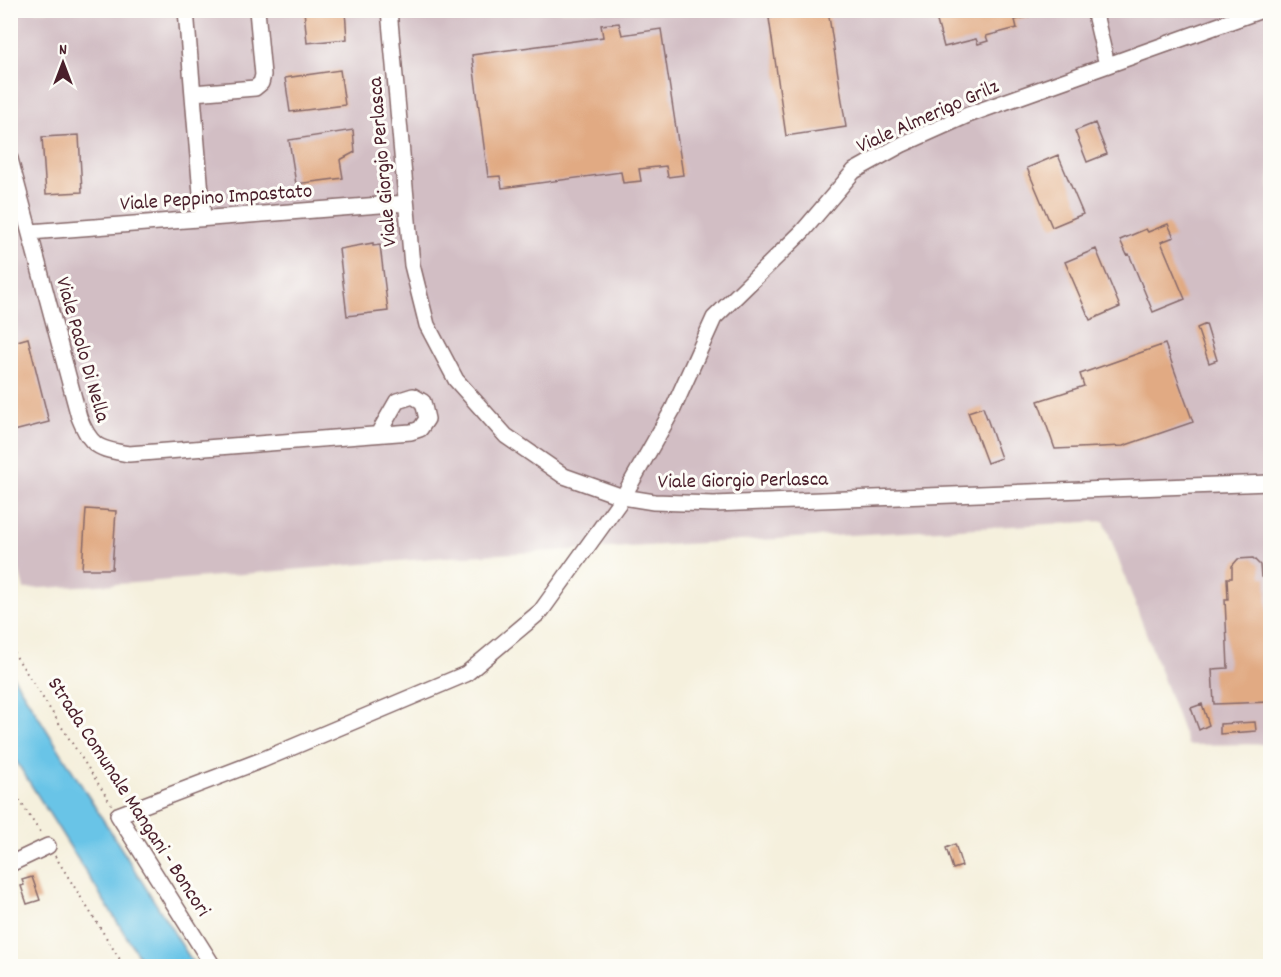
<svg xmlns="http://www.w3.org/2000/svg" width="1281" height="977" viewBox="0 0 1281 977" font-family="Dekko,sans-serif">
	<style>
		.industrial { fill: #d2bec4 }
		.water { fill: #69c4e7; stroke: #5a7289; stroke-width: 1.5 }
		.building { fill: #e1aa83 }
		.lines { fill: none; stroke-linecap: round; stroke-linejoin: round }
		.street-casing { stroke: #866869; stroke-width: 18 }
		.path { stroke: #866869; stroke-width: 2; stroke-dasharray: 1.5 4.5; stroke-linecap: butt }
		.street { stroke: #fff; stroke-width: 15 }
		.labels { text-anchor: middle; stroke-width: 6; stroke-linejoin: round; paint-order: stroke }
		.street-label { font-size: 21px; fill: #4a1f2b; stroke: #fdfcf7 }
	</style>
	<rect width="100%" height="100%" fill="#fdfcf7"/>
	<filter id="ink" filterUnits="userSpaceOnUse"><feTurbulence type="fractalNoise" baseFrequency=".0167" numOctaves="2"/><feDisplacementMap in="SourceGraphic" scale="12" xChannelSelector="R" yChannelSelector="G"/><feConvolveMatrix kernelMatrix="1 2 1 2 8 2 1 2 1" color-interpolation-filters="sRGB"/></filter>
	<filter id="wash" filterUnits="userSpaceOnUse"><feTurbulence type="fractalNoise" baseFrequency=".008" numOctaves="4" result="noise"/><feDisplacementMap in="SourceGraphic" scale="24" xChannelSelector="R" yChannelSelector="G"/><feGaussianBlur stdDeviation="1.35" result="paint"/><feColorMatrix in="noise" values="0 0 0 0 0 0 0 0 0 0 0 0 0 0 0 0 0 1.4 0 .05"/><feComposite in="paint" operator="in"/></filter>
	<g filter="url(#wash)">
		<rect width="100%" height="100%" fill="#f5f0dd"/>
		<path class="industrial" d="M 10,11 L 1270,11 L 1270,744 L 1188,745 L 1104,521 L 447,557 L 135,583 L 24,589 L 10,536 Z"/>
		<path class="water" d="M 11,673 L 195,966 L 145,966 L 11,753 Z"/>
		<g id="blocks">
			<path class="building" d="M 304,10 L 345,10 L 347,39 L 307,43 Z
				M 815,10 L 828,10 L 846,127 L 786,136 L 769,18 Z
				M 934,10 L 1038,10 L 1039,14 L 1015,20 L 1017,28 L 986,36 L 988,41 L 978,44 L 976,39 L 944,47 Z
				M 619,23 L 622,35 L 661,29 L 683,175 L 668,177 L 666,166 L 639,169 L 641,181 L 623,183 L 621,172 L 502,188 L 500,176 L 488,177 L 472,55 L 603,37 L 601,25 Z
				M 340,70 L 345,105 L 290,112 L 285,78 Z
				M 1095,123 L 1107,154 L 1087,162 L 1075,131 Z
				M 353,130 L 355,152 L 340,160 L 343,178 L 296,184 L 289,140 Z
				M 79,135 L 82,192 L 46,194 L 42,137 Z
				M 1058,155 L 1083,214 L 1052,227 L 1027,168 Z
				M 1168,224 L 1174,237 L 1161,242 L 1185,299 L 1153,312 L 1129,254 L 1127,255 L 1120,240 L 1146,229 L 1148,232 Z
				M 373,243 L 373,246 L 380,245 L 388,311 L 347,316 L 339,249 Z
				M 1096,249 L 1120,307 L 1090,320 L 1065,262 Z
				M 1206,324 L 1217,360 L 1209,363 L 1197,328 Z
				M 28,338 L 49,422 L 10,432 L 10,343 Z
				M 1165,344 L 1193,422 L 1123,446 L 1055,449 L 1038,401 L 1084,386 L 1080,374 Z
				M 983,407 L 1001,458 L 987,463 L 968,412 Z
				M 86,509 L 116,511 L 112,569 L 82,569 Z
				M 1253,558 L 1260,565 L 1261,577 L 1266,577 L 1270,702 L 1214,704 L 1212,669 L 1228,668 L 1225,599 L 1228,599 L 1227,578 L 1232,578 L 1232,566 L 1238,559 Z
				M 1202,704 L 1209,725 L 1199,730 L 1191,708 Z
				M 1255,722 L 1256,731 L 1220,734 L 1220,724 Z
				M 955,844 L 962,866 L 953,869 L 946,848 Z
				M 32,877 L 40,900 L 27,904 L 21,886 L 24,885 L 22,880 Z"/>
		</g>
	</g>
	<g filter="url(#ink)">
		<use href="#blocks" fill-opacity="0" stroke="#866869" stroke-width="1.5"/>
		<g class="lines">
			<g class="street-casing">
				<path id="street" d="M 186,10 L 203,218
					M 389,10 L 412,265 L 427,325 L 456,380 L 506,436 L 564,476 L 623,497 L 654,502 L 714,504 L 1270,483
					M 1094,10 L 1107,65
					M 193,93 L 255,88 L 261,83 L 263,75 L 257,10
					M 10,159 L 79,417 C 91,447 98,449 129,454 L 411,432 L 420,429 L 427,419 L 423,402 L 413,396 L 397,401 L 378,434
					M 30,232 L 406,203
					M 10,864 L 48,846
					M 213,966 L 118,815 L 262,760 L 466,674 L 541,611 L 623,497 L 673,409 L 714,318 L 802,232 L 854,171 L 901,145 L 968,115 L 1262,10"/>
			</g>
			<path class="path" d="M 10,647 L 112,805
				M 10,785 L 41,834
				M 55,856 L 124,966"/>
			<use href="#street" class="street"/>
		</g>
	</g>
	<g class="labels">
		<g class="street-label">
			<text transform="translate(927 115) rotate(-24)" y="7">Viale Almerigo Grilz</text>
			<text transform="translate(381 162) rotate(-95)" y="7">Viale Giorgio Perlasca</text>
			<text transform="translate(216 196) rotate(-4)" y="7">Viale Peppino Impastato</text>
			<text transform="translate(84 349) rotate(74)" y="7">Viale Paolo Di Nella</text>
			<text transform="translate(743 479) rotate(-1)" y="7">Viale Giorgio Perlasca</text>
			<text transform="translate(130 796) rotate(57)" y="7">Strada Comunale Mangani - Boncori</text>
		</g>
	</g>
	<rect width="1281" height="977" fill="none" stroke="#fdfcf7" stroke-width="36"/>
	<g transform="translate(63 63)" stroke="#fdfcf7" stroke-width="4.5" paint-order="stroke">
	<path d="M0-4.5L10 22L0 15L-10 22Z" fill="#4a1f2b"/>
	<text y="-9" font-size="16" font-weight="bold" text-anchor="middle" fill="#4a1f2b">N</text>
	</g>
</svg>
